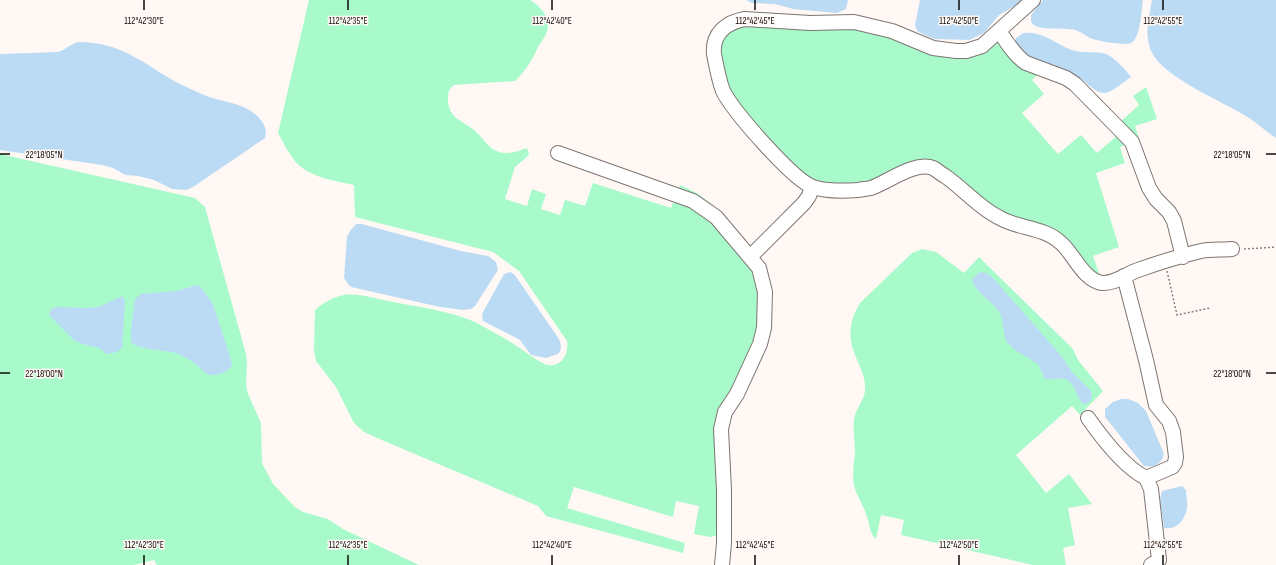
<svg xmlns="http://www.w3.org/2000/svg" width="1276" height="565" viewBox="0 0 1276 565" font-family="'Sofia Sans Condensed',sans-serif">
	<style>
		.green { fill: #a8facb }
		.water { fill: #bbdbf5 }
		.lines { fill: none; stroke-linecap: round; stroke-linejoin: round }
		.minor-casing { stroke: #7d7571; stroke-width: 16 }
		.path { stroke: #85807d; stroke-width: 1.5; stroke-dasharray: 2 2; stroke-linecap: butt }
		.minor { stroke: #fff; stroke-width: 14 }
		.ticks { fill: none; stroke: #0e0c0a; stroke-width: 1.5 }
		.ticks-label { font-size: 10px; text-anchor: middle; fill: #0e0c0a; stroke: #fff8f4; stroke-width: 3; stroke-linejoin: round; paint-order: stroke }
	</style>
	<rect width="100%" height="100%" fill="#fff8f4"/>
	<path class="green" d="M 309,0 L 530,0 C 540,6 551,17 547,31 C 546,36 541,42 538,47 C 531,62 527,69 515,81 L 454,85 C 449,89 448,92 448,98 C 448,118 460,119 474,130 C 482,136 488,149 499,152 C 509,155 518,151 527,148 L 529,155 L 515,167 L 505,199 L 527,206 L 532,189 L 546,194 L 541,209 L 560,215 L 565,200 L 585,206 L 593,183 L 671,208 L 680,185 L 697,193 L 713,205 L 751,247 L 762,313 L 754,344 L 721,411 L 720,534 L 710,537 L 694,534 L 699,506 L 676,501 L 673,517 L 574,487 L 567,508 L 685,543 L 683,553 L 546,516 L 538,506 L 377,438 L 364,432 L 354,423 L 336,387 L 316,361 L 314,350 L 315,310 C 323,303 333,297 344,295 C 359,293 375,299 389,301 C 417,307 448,310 475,322 C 485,327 494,333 504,338 C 514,343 540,364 548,365 C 562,367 569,354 567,341 L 519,271 L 493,252 L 355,217 L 354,185 C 335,181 307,177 294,160 C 288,152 283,142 278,133 Z
		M 745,22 L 853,24 L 932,51 L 997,41 L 1041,72 L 1032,80 L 1044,94 L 1022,113 L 1058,154 L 1081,135 L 1097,153 L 1125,129 L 1119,123 L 1139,105 L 1133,96 L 1146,87 L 1157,119 L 1135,126 L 1140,141 L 1120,147 L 1125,163 L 1096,173 L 1119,247 L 1093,256 L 1101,279 L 1071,249 L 1011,221 L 934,165 L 870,185 L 842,189 L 804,179 L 734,103 L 717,53 L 720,37 Z
		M 0,154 L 195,198 L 205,207 L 246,354 L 247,363 L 246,385 L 248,394 L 261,423 L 262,463 L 273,484 L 295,507 L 303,512 L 328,519 L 343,529 L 419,565 L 157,565 L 154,560 L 134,565 L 0,565 Z
		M 922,249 L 936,252 L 964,273 L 979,257 L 1073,349 L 1078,360 L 1103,391 L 1080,415 L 1072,406 L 1016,455 L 1046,493 L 1069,474 L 1092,504 L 1068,508 L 1075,545 L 1063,548 L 1066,565 L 1033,565 L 901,535 L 904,520 L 881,515 L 876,539 C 870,534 870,527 868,520 C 865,508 857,497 854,486 C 852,474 854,464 855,452 C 855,441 852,425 855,415 C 858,405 866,398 865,387 C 865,374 858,364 854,352 C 847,335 851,317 860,303 L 912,253 Z"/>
	<path class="water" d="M 746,0 L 848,0 L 846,9 L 837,13 L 793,9 L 775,4 L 752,3 Z
		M 920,0 L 1022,0 L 1020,3 L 999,15 L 984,33 L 969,40 L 936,39 L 929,37 L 917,31 L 915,25 Z
		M 1043,0 L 1143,0 C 1141,11 1141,38 1131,43 C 1126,46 1094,41 1088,37 C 1084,34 1081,32 1075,30 C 1064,27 1037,32 1031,22 L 1031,15 Z
		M 1152,0 L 1276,0 L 1276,138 C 1267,132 1258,124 1249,118 C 1223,101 1163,78 1151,51 C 1144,34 1149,17 1152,0 Z
		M 1023,33 C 1045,31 1055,45 1075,51 C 1084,53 1098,51 1106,54 C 1116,59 1124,68 1131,77 C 1125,81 1111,93 1105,93 C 1096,94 1088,83 1081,79 C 1063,68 1041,62 1021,54 L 1015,43 L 1016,38 Z
		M 78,42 C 121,42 141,62 176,82 C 185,86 194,91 204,95 C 220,102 241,102 255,114 C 262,120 268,128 265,138 L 193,187 L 187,190 L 172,189 L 154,180 L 138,176 L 125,175 L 113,168 L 102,165 L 0,150 L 0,54 L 58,52 C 65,50 70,44 78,42 Z
		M 356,224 L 362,224 L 461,251 L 488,256 L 496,262 L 498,270 L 475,306 L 471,309 L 464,310 L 440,307 L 351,287 L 348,284 L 344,278 L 347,237 L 350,231 Z
		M 510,272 L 514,274 L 557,336 C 561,342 563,349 558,354 L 546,358 L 531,355 L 520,340 L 483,321 L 482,314 L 504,274 Z
		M 980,272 L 987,273 L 995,280 L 1063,358 L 1072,372 L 1090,390 L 1092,394 L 1091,400 L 1087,404 L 1083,404 C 1076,397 1075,381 1064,379 C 1058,378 1051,380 1045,379 L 1038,364 L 1015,350 L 1006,341 L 1001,315 C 995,303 972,290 972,279 Z
		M 197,285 L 200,286 L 213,304 L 232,363 C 231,368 230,369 225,372 C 207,380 206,372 193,362 C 188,359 181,355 176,353 C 164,350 138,350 131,342 L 131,329 L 135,299 L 141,294 L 176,291 Z
		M 123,296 L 125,302 L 122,348 L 117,352 L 107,354 L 99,348 L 82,344 L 74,340 L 49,315 L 50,311 L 53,308 L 58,307 L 87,308 L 98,307 Z
		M 1121,399 L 1128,399 L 1138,403 L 1146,411 L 1164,454 C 1162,464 1153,468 1144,466 L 1105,417 L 1105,409 L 1113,402 Z
		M 1182,486 L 1186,490 C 1186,496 1188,504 1187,509 C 1184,521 1177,530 1164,528 L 1160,499 L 1162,491 Z"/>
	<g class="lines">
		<g class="minor-casing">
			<path id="minor" d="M 1033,0 L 982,46 L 966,51 L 956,51 L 933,48 L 892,31 L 854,22 L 810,23 L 745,19 C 727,22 712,33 714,54 C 716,65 719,80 723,91 C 733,111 793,180 813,187 C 824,191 845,191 858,190 C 862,189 867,189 871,188 C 888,182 915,161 933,168 C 937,170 941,174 945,176 C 964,189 979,208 1000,218 C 1019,229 1044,227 1061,243 C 1074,254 1083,280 1102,283 C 1115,284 1126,274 1138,270 C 1158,263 1180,256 1201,251 C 1211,249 1222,250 1232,249
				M 999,31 C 1007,42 1014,55 1026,63 L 1066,78 L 1075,84 L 1132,142 L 1149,188 L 1156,199 L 1169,212 L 1174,221 L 1183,257
				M 558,153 L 693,201 L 716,217 L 759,268 L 765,292 L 764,328 L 760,344 L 737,394 L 725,412 L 721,429 L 724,490 L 724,543 L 722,565
				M 751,256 L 804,203 L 809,196 L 812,187
				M 1124,276 L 1146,360 L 1156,405 L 1169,421 L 1173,432 L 1176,457 L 1175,463 L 1172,467 L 1146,478
				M 1088,418 C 1102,438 1124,467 1146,478 L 1151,489 L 1152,498 L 1159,560 L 1151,565"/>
		</g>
		<path class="path" d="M 1244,249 L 1276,247
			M 1167,271 L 1177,315 L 1210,308"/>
		<use href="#minor" class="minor"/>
	</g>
	<path class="ticks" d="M 144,0 L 144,10M 348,0 L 348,10M 552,0 L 552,10M 755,0 L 755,10M 959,0 L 959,10M 1163,0 L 1163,10M 0,154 L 10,154M 1266,154 L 1276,154M 0,373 L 10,373M 1266,373 L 1276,373M 144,555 L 144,565M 348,555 L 348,565M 552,555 L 552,565M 755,555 L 755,565M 959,555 L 959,565M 1163,555 L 1163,565"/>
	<g class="ticks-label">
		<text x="144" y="24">112°42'30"E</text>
		<text x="348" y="24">112°42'35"E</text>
		<text x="552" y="24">112°42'40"E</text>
		<text x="755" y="24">112°42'45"E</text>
		<text x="959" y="24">112°42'50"E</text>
		<text x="1163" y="24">112°42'55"E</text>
		<text x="44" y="158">22°18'05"N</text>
		<text x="1232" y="158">22°18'05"N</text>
		<text x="44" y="377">22°18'00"N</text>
		<text x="1232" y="377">22°18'00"N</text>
		<text x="144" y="548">112°42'30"E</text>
		<text x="348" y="548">112°42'35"E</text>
		<text x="552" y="548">112°42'40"E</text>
		<text x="755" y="548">112°42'45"E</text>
		<text x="959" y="548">112°42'50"E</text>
		<text x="1163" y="548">112°42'55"E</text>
	</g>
</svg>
